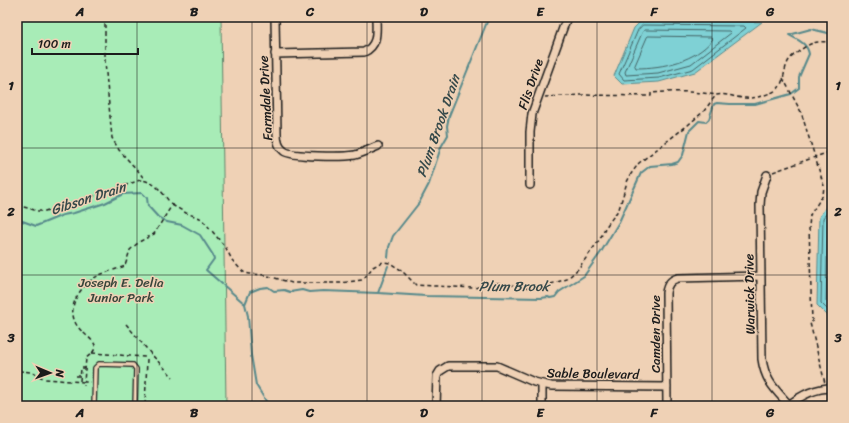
<svg xmlns="http://www.w3.org/2000/svg" width="849" height="423" viewBox="0 0 849 423" font-family="Sriracha,sans-serif">
	<style>
		.green { fill: #a8ecb7; stroke: #62846a }
		.water { fill: #7fd1d5; stroke: #57898b }
		.lines { fill: none; stroke-linecap: round; stroke-linejoin: round }
		.shore { stroke: #446466; stroke-width: 1 }
		.stream { stroke: #57898b; stroke-width: 2 }
		.service-casing { stroke: #1c1c1c; stroke-width: 6 }
		.minor-casing { stroke: #1c1c1c; stroke-width: 10 }
		.path { stroke: #1c1c1c; stroke-width: 1.5; stroke-dasharray: 4 3; stroke-linecap: butt }
		.service { stroke: #efd1b5; stroke-width: 3.5 }
		.minor { stroke: #efd1b5; stroke-width: 7 }
		.grid { fill: none; stroke: #1c1c1c; stroke-width: 1; stroke-opacity: 0.55 }
		.labels { text-anchor: middle; stroke-width: 3; stroke-linejoin: round; paint-order: stroke }
		.street-label { font-size: 13px; fill: #1c1c1c; stroke: #efd1b5 }
		.park-label { font-size: 13px; fill: #38463b; stroke: #efd1b5 }
		.water-label { font-size: 14px; font-style: italic; fill: #35494a; stroke: #efd1b5 }
		.neatline { fill: none; stroke: #1c1c1c; stroke-width: 1.5 }
		.grid-label { font-size: 13px; text-anchor: middle; font-weight: bold; fill: #1c1c1c }
	</style>
	<rect width="100%" height="100%" fill="#efd1b5"/>
	<filter id="ink" filterUnits="userSpaceOnUse"><feTurbulence type="fractalNoise" baseFrequency=".025" numOctaves="2"/><feDisplacementMap in="SourceGraphic" scale="8" xChannelSelector="R" yChannelSelector="G"/><feConvolveMatrix kernelMatrix="1 2 1 2 8 2 1 2 1" color-interpolation-filters="sRGB"/></filter>
	<g filter="url(#ink)">
		<path class="green" d="M 17,17 L 221,17 L 226,406 L 17,406 Z"/>
		<path class="water" d="M 641,21 L 762,22 L 695,72 L 659,82 L 622,84 L 614,76 L 634,28 Z
			M 830,201 L 832,202 L 832,320 L 817,305 L 819,217 Z"/>
		<g class="lines">
			<path class="shore" d="M 643,25 L 744,26 L 746,28 L 693,69 L 659,78 L 624,80 L 619,74 L 638,30 Z
				M 645,30 L 729,31 L 731,33 L 691,64 L 658,73 L 626,75 L 625,72 L 642,33 Z
				M 648,36 L 711,37 L 713,39 C 696,61 663,68 636,68 L 635,66 Z
				M 832,206 L 823,218 L 821,303 L 832,314
				M 832,214 L 828,220 L 826,301 L 832,307"/>
			<path class="stream" d="M 17,219 L 36,226 L 63,215 L 74,213 L 105,203 L 123,194 L 142,193 L 147,198 L 148,206 L 158,217 L 167,222 L 182,225 L 200,235 L 213,255 L 214,259 L 206,270 L 245,304
				M 388,258 L 389,247 L 393,236 L 419,203 L 429,184 L 441,147 L 448,135 L 447,126 L 449,116 L 489,17
				M 378,293 L 388,266
				M 269,406 L 256,385 L 251,355 L 248,316 L 245,304 L 250,292 L 260,288 L 268,287 L 274,291 L 284,290 L 290,292 L 302,290 L 309,292 L 323,291 L 378,293 L 426,296 L 541,298 L 548,297 L 550,298 L 555,297 L 559,292 L 584,276 L 601,252 L 619,222 L 641,173 L 650,166 L 672,164 L 678,162 L 683,155 L 689,131 L 699,121 L 706,122 L 709,119 L 714,104 L 717,103 L 730,104 L 755,104 L 791,94 L 799,88 L 799,77 L 809,54 C 807,43 798,40 789,35 L 811,29 L 832,34"/>
			<g class="service-casing">
				<path id="service" d="M 94,406 L 95,368 L 99,364 L 133,365 L 136,369 L 135,406"/>
			</g>
			<g class="minor-casing">
				<path id="minor" d="M 275,17 L 277,134 C 277,140 278,147 284,151 C 291,157 344,157 355,155 C 363,153 370,149 378,146
					M 275,54 L 364,52 C 379,45 376,31 376,17
					M 767,175 L 761,192 L 760,205 L 762,359 C 765,381 775,389 789,405
					M 530,185 L 530,132 L 532,114 L 567,17
					M 436,406 L 437,376 L 440,371 L 448,366 L 497,366 L 534,382 L 551,386 L 667,387
					M 542,406 L 542,385
					M 667,406 L 666,293 C 667,285 670,280 678,278 L 761,276
					M 788,406 C 801,395 815,388 832,388"/>
			</g>
			<path class="path" d="M 105,17 L 105,62 L 112,138 L 119,150 L 139,172 L 145,180
				M 783,78 L 801,112 L 824,186 L 823,195 L 810,215 L 809,227 L 812,322 L 810,323 L 825,383
				M 545,97 L 582,95 L 651,96 L 651,93 C 674,91 693,91 716,95
				M 773,172 L 832,151
				M 17,205 L 38,211 L 45,211 L 110,191 L 140,180 C 156,181 163,194 172,205 L 154,234 L 139,242 L 130,250 L 125,266 C 115,270 100,273 93,279 C 78,290 67,307 76,324 C 81,333 91,337 95,345 C 96,351 90,355 86,358 L 84,382 L 90,382
				M 172,205 L 186,213 L 200,218 L 207,225 L 226,248 L 232,260 L 241,270 L 245,273 L 250,274 L 265,275 L 292,283 L 341,283 L 362,280 L 365,277 L 373,267 L 380,263 L 384,262 L 390,263 L 401,270 L 416,285 L 474,288 L 498,283 L 531,288 L 538,288 L 567,279 L 578,269 L 600,239 L 605,228 L 619,209 L 627,182 L 631,174 L 639,163 L 688,125 L 704,111 L 716,95 C 726,93 736,98 746,98 C 755,99 765,95 773,92 C 786,86 782,71 789,60 C 791,57 795,54 798,52 C 811,42 816,41 832,42
				M 126,324 L 151,354 L 173,377
				M 92,353 L 145,357 L 147,359 L 145,406
				M 19,371 L 31,372 L 45,379 L 84,382 L 84,386
				M 76,376 L 80,376
				M 80,381 L 81,368 L 85,368"/>
			<use href="#service" class="service"/>
			<use href="#minor" class="minor"/>
		</g>
	</g>
	<path class="grid" d="M 137,17 L 137,406M 252,17 L 252,406M 367,17 L 367,406M 482,17 L 482,406M 597,17 L 597,406M 712,17 L 712,406M 17,148 L 832,148M 17,275 L 832,275"/>
	<g class="labels">
		<g class="street-label">
			<text transform="translate(530 84) rotate(-71)" y="5">Flis Drive</text>
			<text transform="translate(265 98) rotate(-93)" y="5">Farmdale Drive</text>
			<text transform="translate(749 294) rotate(-91)" y="5">Warwick Drive</text>
			<text transform="translate(655 334) rotate(-90)" y="5">Camden Drive</text>
			<text transform="translate(593 373) rotate(1)" y="5">Sable Boulevard</text>
		</g>
		<g class="park-label">
			<text x="121" y="287">Joseph E. Delia<tspan x="121" dy="15">Junior Park</tspan></text>
		</g>
		<g class="water-label">
			<text transform="translate(438 126) rotate(-71)" y="5">Plum Brook Drain</text>
			<text transform="translate(88 198) rotate(-18)" y="5">Gibson Drain</text>
			<text x="514" y="291">Plum Brook</text>
		</g>
	</g>
	<rect width="849" height="423" fill="none" stroke="#efd1b5" stroke-width="44"/>
	<g transform="translate(50 373) rotate(92)" stroke="#efd1b5" stroke-width="3" paint-order="stroke">
	<path d="M0-3L7 15L0 10L-7 15Z" fill="#1c1c1c"/>
	<text y="-6" font-size="11" font-weight="bold" text-anchor="middle" fill="#1c1c1c">N</text>
	</g>
	<path d="M32 48v6h106v-6" fill="none" stroke="#1c1c1c" stroke-width="2"/>
	<text x="38" y="48" font-size="12" fill="#1c1c1c" stroke="#efd1b5" stroke-width="3" paint-order="stroke">100 m</text>
	<rect x="22" y="22" width="805" height="379" class="neatline"/>
	<g class="grid-label">
		<text x="80" y="16">A</text>
		<text x="194" y="16">B</text>
		<text x="310" y="16">C</text>
		<text x="424" y="16">D</text>
		<text x="540" y="16">E</text>
		<text x="654" y="16">F</text>
		<text x="770" y="16">G</text>
		<text x="11" y="90">1</text>
		<text x="838" y="90">1</text>
		<text x="11" y="216">2</text>
		<text x="838" y="216">2</text>
		<text x="11" y="342">3</text>
		<text x="838" y="342">3</text>
		<text x="80" y="417">A</text>
		<text x="194" y="417">B</text>
		<text x="310" y="417">C</text>
		<text x="424" y="417">D</text>
		<text x="540" y="417">E</text>
		<text x="654" y="417">F</text>
		<text x="770" y="417">G</text>
	</g>
</svg>
